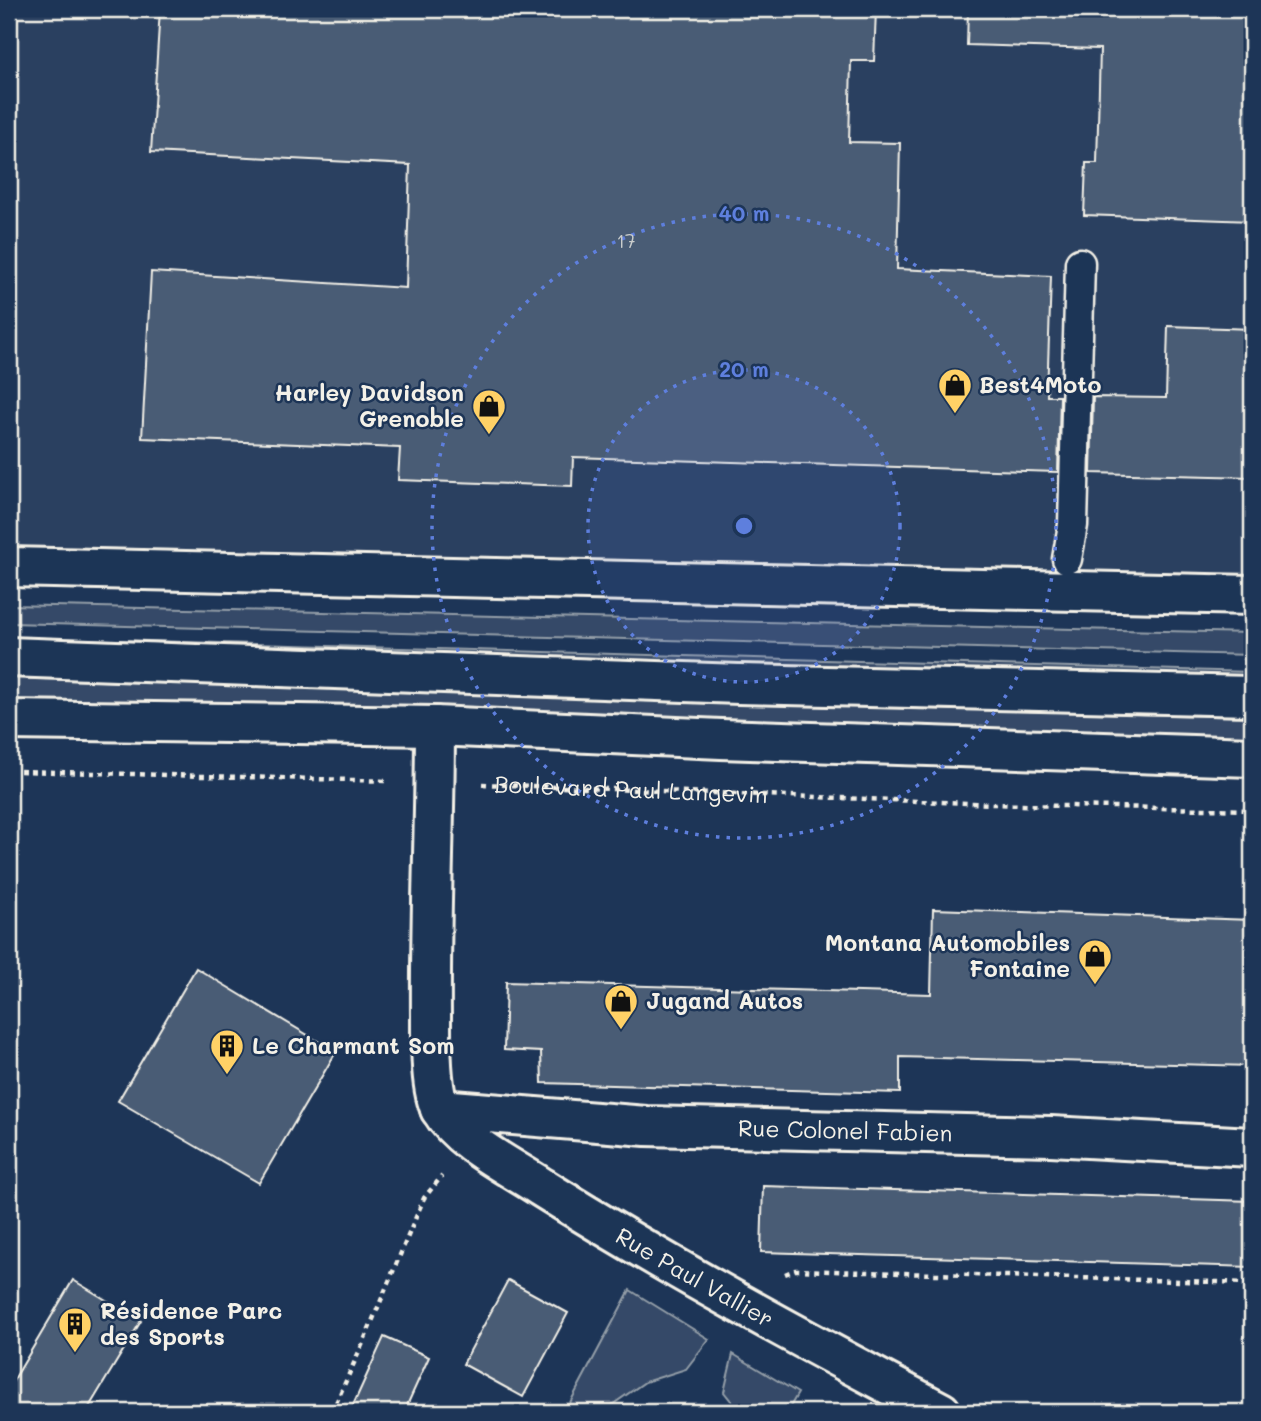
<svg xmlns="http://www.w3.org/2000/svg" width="1261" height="1421" viewBox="0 0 1261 1421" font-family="Mali,sans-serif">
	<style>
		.built { fill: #2a4060 }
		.green { fill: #354a67; stroke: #949ea8; stroke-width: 2 }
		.building { fill: #485b74; stroke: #f4f1e8; stroke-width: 2 }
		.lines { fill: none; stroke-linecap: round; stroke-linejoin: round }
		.lane-casing { stroke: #f4f1e8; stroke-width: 33 }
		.street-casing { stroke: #f4f1e8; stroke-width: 44 }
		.secondary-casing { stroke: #f4f1e8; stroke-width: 44 }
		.path { stroke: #f4f1e8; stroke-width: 4.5; stroke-dasharray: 5 5; stroke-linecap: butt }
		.lane { stroke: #1d3557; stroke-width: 28 }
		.street { stroke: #1d3557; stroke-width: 38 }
		.secondary { stroke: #1d3557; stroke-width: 38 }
		.ring { fill: none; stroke: #5e7fdd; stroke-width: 3.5; stroke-dasharray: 3.5 7 }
		.labels { text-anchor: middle; stroke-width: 5; stroke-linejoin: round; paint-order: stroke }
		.number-label { font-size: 19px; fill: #c9cccb }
		.poi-label { font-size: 23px; font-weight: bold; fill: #f4f1e8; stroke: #1d3557; text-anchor: start }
		.street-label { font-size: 23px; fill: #f4f1e8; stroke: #1d3557 }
		.centre { fill: #5e7fdd; stroke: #1d3557; stroke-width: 3.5 }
		.ring-label { font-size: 21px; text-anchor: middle; font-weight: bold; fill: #5e7fdd; stroke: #1d3557; stroke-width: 5; stroke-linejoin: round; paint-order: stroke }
	</style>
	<rect width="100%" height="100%" fill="#1d3557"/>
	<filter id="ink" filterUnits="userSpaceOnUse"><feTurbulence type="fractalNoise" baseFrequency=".0143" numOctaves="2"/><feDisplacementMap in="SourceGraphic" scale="14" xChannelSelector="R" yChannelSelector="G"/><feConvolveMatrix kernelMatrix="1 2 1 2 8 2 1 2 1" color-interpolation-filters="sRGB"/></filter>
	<g filter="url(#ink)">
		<path class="built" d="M 9,9 L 1252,9 L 1252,590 L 967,582 L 9,546 Z"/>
		<path class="green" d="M 9,605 L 1252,633 L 1252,655 L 9,623 Z
			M 9,637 L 1252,672 L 1252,683 L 9,648 Z
			M 9,678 L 251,686 L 534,693 L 897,708 L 1252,717 L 1252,738 L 894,725 L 9,701 Z
			M 630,1290 L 709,1339 L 686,1369 L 645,1382 L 609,1407 L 606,1412 L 565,1412 Z
			M 733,1354 L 798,1393 L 787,1412 L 740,1412 L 724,1392 Z"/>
		<path class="building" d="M 160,9 L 876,9 L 874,61 L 851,61 L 849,142 L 900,143 L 897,269 L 1051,276 L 1047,396 L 1060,396 L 1058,472 L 573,457 L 572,486 L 398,480 L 400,448 L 142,438 L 151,272 L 406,288 L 410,165 L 151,152 Z
			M 968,9 L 1252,9 L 1252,221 L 1084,215 L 1086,163 L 1097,163 L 1100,49 L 967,45 Z
			M 1168,326 L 1252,329 L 1252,477 L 1091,473 L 1093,397 L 1166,398 Z
			M 933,909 L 1252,920 L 1252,1066 L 900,1057 L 900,1093 L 542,1083 L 541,1052 L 504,1050 L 506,982 L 931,994 Z
			M 196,968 L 336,1052 L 259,1183 L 118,1101 Z
			M 763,1186 L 1252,1201 L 1252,1267 L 761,1252 Z
			M 73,1280 L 141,1321 L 86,1412 L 9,1412 L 9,1388 Z
			M 508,1280 L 568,1313 L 523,1397 L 463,1364 Z
			M 384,1337 L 429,1357 L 404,1412 L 350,1412 Z"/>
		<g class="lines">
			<g class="lane-casing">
				<path id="lane" d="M 1067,559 L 1073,525 L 1080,263"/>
			</g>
			<g class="street-casing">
				<g id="street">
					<path d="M 9,567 L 1252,595"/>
					<path id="s2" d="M 435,726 C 435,823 430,920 431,1016 C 431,1041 430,1090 441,1110 C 459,1142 511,1167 541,1187 C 670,1268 806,1341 941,1412"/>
					<path id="s3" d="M 440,1109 L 646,1126 L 1051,1136 L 1252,1147"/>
				</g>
			</g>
			<g class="secondary-casing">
				<path id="secondary" d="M 9,657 L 739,684 L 1252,696
					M 9,720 L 435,726 L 721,739 L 1252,757"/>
			</g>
			<g class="path">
				<path d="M 20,771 L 389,781"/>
				<path id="s1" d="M 482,784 L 1020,805 L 1252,810"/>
				<path d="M 785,1274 L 795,1270 L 1252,1283"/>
				<path d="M 332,1412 L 363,1343 L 424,1198 L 442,1176"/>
			</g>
			<use href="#lane" class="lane"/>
			<use href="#street" class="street"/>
			<use href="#secondary" class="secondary"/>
		</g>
	</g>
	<circle cx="744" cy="526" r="156" fill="#5e7fdd" fill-opacity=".12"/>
	<g class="ring">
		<circle cx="744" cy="526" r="156"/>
		<circle cx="744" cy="526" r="312"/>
	</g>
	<defs>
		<g id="shop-pin" transform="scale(1.75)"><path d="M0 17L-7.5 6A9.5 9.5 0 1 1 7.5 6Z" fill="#ffd166" stroke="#1d3557"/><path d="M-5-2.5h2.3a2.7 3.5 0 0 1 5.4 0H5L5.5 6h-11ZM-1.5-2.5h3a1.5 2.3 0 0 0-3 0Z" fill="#111"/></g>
		<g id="building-pin" transform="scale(1.75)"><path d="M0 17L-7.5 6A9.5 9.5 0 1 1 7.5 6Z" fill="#ffd166" stroke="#1d3557"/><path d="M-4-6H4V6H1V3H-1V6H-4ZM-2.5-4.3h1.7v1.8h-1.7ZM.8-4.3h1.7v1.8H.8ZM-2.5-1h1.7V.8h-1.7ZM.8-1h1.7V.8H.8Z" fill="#111"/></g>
	</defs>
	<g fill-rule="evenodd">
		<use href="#shop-pin" x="955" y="385"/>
		<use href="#shop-pin" x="489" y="406"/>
		<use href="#shop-pin" x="1095" y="956"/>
		<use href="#shop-pin" x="621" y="1001"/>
		<use href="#building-pin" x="227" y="1046"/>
		<use href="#building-pin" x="75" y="1324"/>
	</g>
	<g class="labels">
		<g class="number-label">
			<text x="626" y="248">17</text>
		</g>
		<g class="poi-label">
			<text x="979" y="393">Best4Moto</text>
			<text x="464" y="401" text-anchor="end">Harley Davidson<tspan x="464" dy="26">Grenoble</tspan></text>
			<text x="1070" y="951" text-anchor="end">Montana Automobiles<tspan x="1070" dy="26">Fontaine</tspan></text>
			<text x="646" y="1009">Jugand Autos</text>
			<text x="252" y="1054">Le Charmant Som</text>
			<text x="100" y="1319">Résidence Parc<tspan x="100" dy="26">des Sports</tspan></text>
		</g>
		<g class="street-label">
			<text dy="8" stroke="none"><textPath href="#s1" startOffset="149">Boulevard Paul Langevin</textPath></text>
			<text dy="8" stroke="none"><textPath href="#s3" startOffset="406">Rue Colonel Fabien</textPath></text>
			<text dy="8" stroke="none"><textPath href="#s2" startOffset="691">Rue Paul Vallier</textPath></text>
		</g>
	</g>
	<circle cx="744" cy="526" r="10" class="centre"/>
	<g class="ring-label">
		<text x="744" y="221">40 m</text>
		<text x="744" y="377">20 m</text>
	</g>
	<rect width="1261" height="1421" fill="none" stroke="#1d3557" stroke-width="35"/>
	<rect x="18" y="18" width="1226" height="1386" fill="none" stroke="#f4f1e8" stroke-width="2.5" filter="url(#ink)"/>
</svg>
